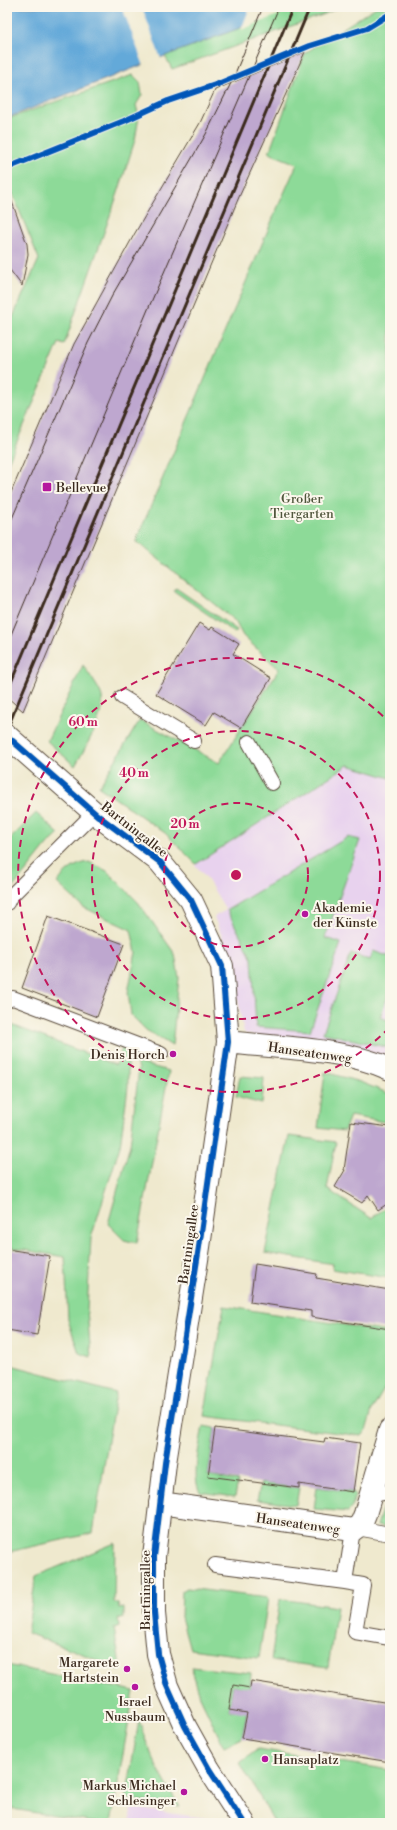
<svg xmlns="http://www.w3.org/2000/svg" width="397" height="1830" viewBox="0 0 397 1830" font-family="'Libre Bodoni',serif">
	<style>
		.built { fill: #e8d2ee }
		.green { fill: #8dda98; stroke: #64825b }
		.water { fill: #63a9d9; stroke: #4f6a7c }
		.pier { fill: #efe9ce }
		.building { fill: #bea7cf }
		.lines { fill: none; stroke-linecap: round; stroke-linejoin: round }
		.service-casing { stroke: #564738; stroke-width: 16 }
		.minor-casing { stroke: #564738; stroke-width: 24 }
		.service { stroke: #fff; stroke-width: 14 }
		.minor { stroke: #fff; stroke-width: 22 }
		.tram { stroke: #3b2a1e; stroke-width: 1 }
		.rail { stroke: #3b2a1e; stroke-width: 3 }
		.cycleway-casing { stroke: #fbf7ec; stroke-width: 8 }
		.cycleway { stroke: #0057b8; stroke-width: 6 }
		.ring { fill: none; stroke: #c2185b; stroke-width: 2; stroke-dasharray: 7 5 }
		.poi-dot { fill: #b5179e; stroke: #fbf7ec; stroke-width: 1.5 }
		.labels { text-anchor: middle; stroke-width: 4; stroke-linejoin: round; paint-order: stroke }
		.poi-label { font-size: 13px; fill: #3b2a1e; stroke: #fbf7ec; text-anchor: start }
		.park-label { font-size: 13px; fill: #50563c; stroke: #fbf7ec }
		.street-label { font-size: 13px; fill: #3b2a1e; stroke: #fbf7ec }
		.centre { fill: #c2185b; stroke: #fbf7ec; stroke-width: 2 }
		.ring-label { font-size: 12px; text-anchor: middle; font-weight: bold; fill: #c2185b; stroke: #fbf7ec; stroke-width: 4; stroke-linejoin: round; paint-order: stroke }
	</style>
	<rect width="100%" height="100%" fill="#fbf7ec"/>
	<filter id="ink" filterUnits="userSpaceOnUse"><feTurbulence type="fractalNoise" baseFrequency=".025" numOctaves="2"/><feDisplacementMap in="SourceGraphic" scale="8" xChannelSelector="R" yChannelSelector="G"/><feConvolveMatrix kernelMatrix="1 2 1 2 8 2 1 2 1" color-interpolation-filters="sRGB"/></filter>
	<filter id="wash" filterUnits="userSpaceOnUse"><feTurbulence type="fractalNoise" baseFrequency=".012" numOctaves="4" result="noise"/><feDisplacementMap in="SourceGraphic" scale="16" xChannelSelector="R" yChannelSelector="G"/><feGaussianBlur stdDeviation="0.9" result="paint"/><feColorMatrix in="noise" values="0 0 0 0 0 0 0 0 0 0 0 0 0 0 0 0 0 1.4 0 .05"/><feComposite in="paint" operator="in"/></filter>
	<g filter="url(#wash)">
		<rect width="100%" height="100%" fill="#efe9ce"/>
		<path class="built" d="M 348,765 L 390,778 L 390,1058 L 246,1034 L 244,1032 L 229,954 L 214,917 L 226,910 L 206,877 L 195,865 Z
			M 132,1808 L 213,1819 L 216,1823 L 130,1823 Z"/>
		<path class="green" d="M 296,7 L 340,7 L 325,14 L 172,69 L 165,56 Z
			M 376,7 L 390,7 L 390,778 L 348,765 L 196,864 L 165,833 L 99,787 L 140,720 L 219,763 L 279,669 L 243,636 L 235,621 L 136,541 L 276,211 L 297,164 L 269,153 L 305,53 Z
			M 133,75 L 140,82 L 142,95 L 136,105 L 139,117 L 135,140 L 118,193 L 64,345 L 59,343 L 7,465 L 7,330 L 39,259 L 9,185 L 7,185 L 7,119 Z
			M 176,588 L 237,630 L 235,633 L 174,591 Z
			M 83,665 C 88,673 101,690 102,697 C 105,716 84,750 75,766 L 47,741 Z
			M 36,813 L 59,834 L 47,845 L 7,895 L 7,838 L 10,839 Z
			M 348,837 L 360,840 L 325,938 L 341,943 L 310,1031 L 256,1027 L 252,958 L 227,910 Z
			M 89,862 L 107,871 L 138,902 L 175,954 L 179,978 L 172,1046 L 146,1030 L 131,1015 L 128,992 L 136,952 L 131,930 L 83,907 L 57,883 C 66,871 74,864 89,862 Z
			M 373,951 L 390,957 L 390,990 L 380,1017 L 390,1021 L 390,1048 L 323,1033 L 351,953 L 370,960 Z
			M 12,1025 L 116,1065 L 122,1048 L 128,1051 L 128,1087 L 120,1146 L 91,1238 L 87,1310 L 91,1357 L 79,1353 L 68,1320 L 65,1257 L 7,1247 L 7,1037 Z
			M 135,1062 L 169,1071 L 137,1243 L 124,1240 L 108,1224 L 130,1145 L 139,1068 Z
			M 325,1072 L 360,1082 L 390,1094 L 390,1123 L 350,1116 L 344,1131 L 318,1128 Z
			M 240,1076 L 264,1078 L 262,1104 L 236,1097 Z
			M 289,1136 L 336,1142 L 327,1189 L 371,1218 L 390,1205 L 390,1278 L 332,1269 L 333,1264 L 265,1253 Z
			M 224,1306 L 390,1332 L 390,1379 L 372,1410 L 366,1431 L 362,1436 L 204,1416 Z
			M 7,1364 L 116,1393 L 93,1533 L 13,1551 L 7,1551 Z
			M 203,1426 L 215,1428 L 208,1476 L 238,1481 L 235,1497 L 200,1492 C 191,1477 200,1444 203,1426 Z
			M 261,1483 L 299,1488 L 296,1505 L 257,1500 Z
			M 317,1487 L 353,1492 L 355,1495 L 352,1507 L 348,1512 L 314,1509 Z
			M 383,1506 L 390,1507 L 390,1528 L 377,1526 Z
			M 115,1543 L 114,1602 L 118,1604 L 119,1609 L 124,1608 L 124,1617 L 118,1619 L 119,1626 L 114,1628 L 121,1671 L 78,1652 L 27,1633 L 36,1576 Z
			M 187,1588 L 268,1598 L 259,1658 L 190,1649 L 181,1617 L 182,1591 Z
			M 280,1599 L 337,1607 L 328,1668 L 271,1660 Z
			M 7,1665 L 134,1691 L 111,1823 L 97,1823 L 7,1808 Z
			M 191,1667 L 251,1673 L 250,1689 L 233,1685 L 229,1710 L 247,1711 L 242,1738 L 224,1747 L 201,1699 Z
			M 139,1720 C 149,1754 162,1778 180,1807 L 126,1799 Z
			M 258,1749 L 390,1770 L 390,1823 L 275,1823 L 240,1763 Z"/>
		<path class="water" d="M 7,7 L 296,7 L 165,56 L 7,118 Z"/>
		<path class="pier" d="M 122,7 L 142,7 L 161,59 L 144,66 Z
			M 250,7 L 298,7 L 241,30 Z"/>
		<g id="blocks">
			<path class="building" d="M 305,52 L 239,197 L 23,711 L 7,697 L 7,502 L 74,344 L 135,233 L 200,123 L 215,90 Z
				M 7,196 L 10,196 L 27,244 L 28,254 L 22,286 L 7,266 Z
				M 199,623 L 210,630 L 212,627 L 239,644 L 233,654 L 271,678 L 241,728 L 214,712 L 206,725 L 156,694 Z
				M 48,916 L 124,944 L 97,1017 L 22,988 Z
				M 351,1122 L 390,1127 L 390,1202 L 378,1210 L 368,1195 L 362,1203 L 335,1187 L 345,1170 L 344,1170 Z
				M 7,1249 L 50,1256 L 37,1335 L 7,1330 Z
				M 255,1264 L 317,1274 L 316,1278 L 390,1290 L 390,1329 L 311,1317 L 311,1311 L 250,1302 Z
				M 215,1428 L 324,1442 L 325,1438 L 360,1443 L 353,1492 L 299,1484 L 299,1488 L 208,1476 Z
				M 251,1681 L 390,1703 L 390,1762 L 242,1738 L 247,1713 L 229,1710 L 233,1685 L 250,1688 Z"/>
		</g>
	</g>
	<g filter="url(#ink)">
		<use href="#blocks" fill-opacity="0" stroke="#564738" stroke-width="1"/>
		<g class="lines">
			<g class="service-casing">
				<path id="service" d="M 122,697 L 194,741
					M 249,742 L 272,783
					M 7,903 L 10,897 L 95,812
					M 7,1000 L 13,998 L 161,1054
					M 370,1495 L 390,1492
					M 357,1528 L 390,1534
					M 215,1565 L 345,1582 L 353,1530
					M 345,1582 L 363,1585 L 355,1632 L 390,1638"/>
			</g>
			<g class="minor-casing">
				<path id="minor" d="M 7,736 L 97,815 L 160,862 L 191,900 L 222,966 L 228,1042 L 199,1247 L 165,1463 L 154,1557 L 154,1613 L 158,1654 L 167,1686 L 185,1726 L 209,1769 L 244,1823
					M 228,1042 C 278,1048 344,1048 390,1069
					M 160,1503 L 353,1530 L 361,1524 L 365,1514 L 390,1430"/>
			</g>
			<use href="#service" class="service"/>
			<use href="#minor" class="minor"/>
			<path class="tram" d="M 7,530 L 88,343 L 113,294 L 206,134 L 231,83 L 263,7
				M 7,644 L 149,307 L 279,7"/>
			<path class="rail" d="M 7,692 L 293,7
				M 7,729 L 310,7"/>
			<g class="cycleway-casing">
				<path id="cycleway" d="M 7,168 L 124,121 L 168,101 L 218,84 L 309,46 L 367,28 L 390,14
					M 7,736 L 97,815 L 160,862 L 191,900 L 222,966 L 228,1042 L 199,1247 L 165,1463 L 154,1557 L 154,1613 L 158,1654 L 167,1686 L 185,1726 L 209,1769 L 244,1823"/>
			</g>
			<use href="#cycleway" class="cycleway"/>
		</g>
	</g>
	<g class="ring">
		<circle cx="236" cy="875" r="72"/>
		<circle cx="236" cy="875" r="144"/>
		<path d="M389 1028A217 217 0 1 1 389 722"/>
	</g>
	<g class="poi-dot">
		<rect x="42" y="482" width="10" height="10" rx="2"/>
		<circle cx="305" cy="914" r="4"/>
		<circle cx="173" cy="1054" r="4"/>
		<circle cx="127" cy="1669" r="4"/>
		<circle cx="135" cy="1687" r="4"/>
		<circle cx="265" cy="1759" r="4"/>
		<circle cx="184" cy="1792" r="4"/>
	</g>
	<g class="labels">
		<g class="poi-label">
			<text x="56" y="492">Bellevue</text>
			<text x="313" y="912">Akademie<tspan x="313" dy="15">der Künste</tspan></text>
			<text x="165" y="1059" text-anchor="end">Denis Horch</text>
			<text x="119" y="1667" text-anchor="end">Margarete<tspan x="119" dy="15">Hartstein</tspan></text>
			<text x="135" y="1706" text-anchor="middle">Israel<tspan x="135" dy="15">Nussbaum</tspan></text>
			<text x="273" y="1764">Hansaplatz</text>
			<text x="176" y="1790" text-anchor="end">Markus Michael<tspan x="176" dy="15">Schlesinger</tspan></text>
		</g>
		<g class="park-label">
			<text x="302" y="503">Großer<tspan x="302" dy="15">Tiergarten</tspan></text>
		</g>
		<g class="street-label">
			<text transform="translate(135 829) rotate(38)" y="5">Bartningallee</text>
			<text transform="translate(310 1052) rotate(8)" y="5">Hanseatenweg</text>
			<text transform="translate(188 1244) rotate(-82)" y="5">Bartningallee</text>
			<text transform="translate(298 1523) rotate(8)" y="5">Hanseatenweg</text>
			<text transform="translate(145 1590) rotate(-90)" y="5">Bartningallee</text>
		</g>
	</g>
	<circle cx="236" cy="875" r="6" class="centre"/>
	<g class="ring-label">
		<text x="83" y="726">60 m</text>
		<text x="134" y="777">40 m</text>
		<text x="185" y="828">20 m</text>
	</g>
	<rect width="397" height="1830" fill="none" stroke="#fbf7ec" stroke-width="24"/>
</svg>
